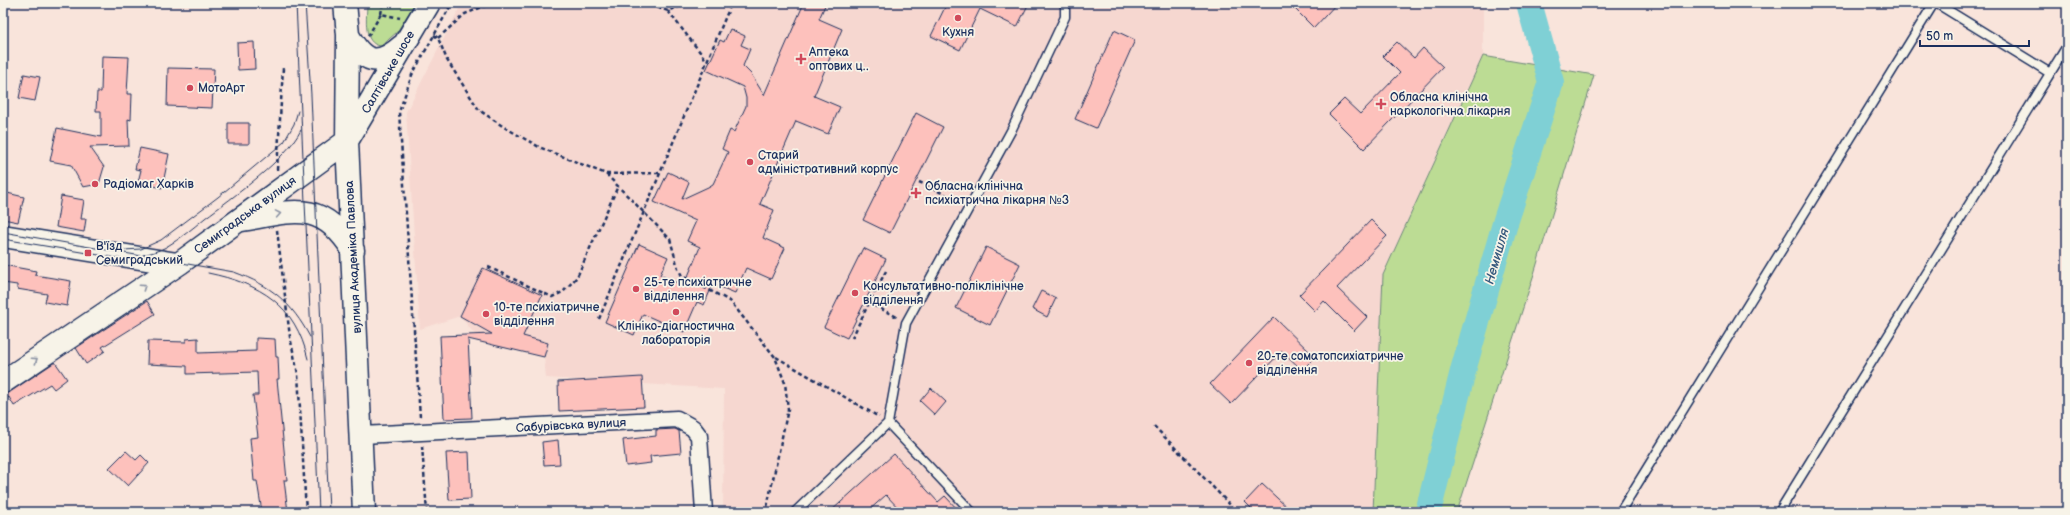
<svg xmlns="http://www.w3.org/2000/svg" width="2070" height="515" viewBox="0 0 2070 515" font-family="'Balsamiq Sans',sans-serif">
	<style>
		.built { fill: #f6d7d0 }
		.green { fill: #bcdc94; stroke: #6c8679 }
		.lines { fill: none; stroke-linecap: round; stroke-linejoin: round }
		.river { stroke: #7fd0d5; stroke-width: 26 }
		.building { fill: #fdc1bc; stroke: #1b2f5e }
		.lane-casing { stroke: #1b2f5e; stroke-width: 11 }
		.street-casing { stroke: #1b2f5e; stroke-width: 19 }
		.secondary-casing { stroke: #1b2f5e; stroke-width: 25 }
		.primary-casing { stroke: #1b2f5e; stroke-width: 25 }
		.path { stroke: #1b2f5e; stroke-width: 2.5; stroke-dasharray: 4 3; stroke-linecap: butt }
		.lane { stroke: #f7f3e8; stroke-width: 8 }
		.street { stroke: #f7f3e8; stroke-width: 16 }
		.secondary { stroke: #f7f3e8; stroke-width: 22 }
		.primary { stroke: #f7f3e8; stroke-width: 22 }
		.tram { stroke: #1b2f5e; stroke-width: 1 }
		.oneway { stroke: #8991a3 }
		.poi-dot { fill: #d1495b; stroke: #f7f3e8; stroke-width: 1.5 }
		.labels { text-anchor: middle; stroke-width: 3.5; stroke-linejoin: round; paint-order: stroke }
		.poi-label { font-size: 12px; fill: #1b2f5e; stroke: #f7f3e8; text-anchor: start }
		.street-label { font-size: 12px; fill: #1b2f5e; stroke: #f7f3e8 }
		.water-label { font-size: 13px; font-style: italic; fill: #34577c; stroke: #f7f3e8 }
	</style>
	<rect width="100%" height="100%" fill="#f9e4db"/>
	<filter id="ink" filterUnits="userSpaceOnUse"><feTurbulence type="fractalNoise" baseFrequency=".025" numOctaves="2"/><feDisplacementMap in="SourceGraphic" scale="8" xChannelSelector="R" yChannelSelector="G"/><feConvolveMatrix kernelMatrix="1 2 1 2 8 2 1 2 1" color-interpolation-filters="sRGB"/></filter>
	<g filter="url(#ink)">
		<path class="built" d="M 462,3 L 1483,3 L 1483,56 L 1383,275 L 1373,512 L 723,512 L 724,389 L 546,378 L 544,357 L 481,342 L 460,316 L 420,329 L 406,112 Z"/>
		<path class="green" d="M 367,3 L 415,3 L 397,32 L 381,46 C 362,44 367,17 367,3 Z
			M 1483,56 L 1594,75 L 1534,274 L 1457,512 L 1373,512 L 1383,275 Z"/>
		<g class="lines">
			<path class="river" d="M 1428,512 L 1464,367 L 1506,220 L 1551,82 L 1529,3"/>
		</g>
		<path class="building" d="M 804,3 L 826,3 L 819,19 L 842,29 L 814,96 L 840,107 L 828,134 L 796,121 L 760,204 L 774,210 L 763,238 L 785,248 L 771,279 L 746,268 L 735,293 L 713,284 L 704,305 L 697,302 L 684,332 L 643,314 L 634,335 L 605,322 L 639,244 L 668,257 L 660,275 L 684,286 L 700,247 L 687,241 L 696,221 L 654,202 L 668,172 L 689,182 L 682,199 L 708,187 L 713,184 L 728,152 L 722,149 L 730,130 L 734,132 L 746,106 L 746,98 L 743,87 L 706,70 L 720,40 L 724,42 L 730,29 L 745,36 L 741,45 L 750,49 L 743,66 L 751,74 L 764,95 Z
			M 947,3 L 1029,3 L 1017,27 L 980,9 L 960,50 L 931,36 Z
			M 1289,3 L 1337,3 L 1314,28 Z
			M 1114,30 L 1135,40 L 1096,128 L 1075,119 Z
			M 254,42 L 255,69 L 238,70 L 237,43 Z
			M 1397,42 L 1414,58 L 1423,48 L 1443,67 L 1364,149 L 1329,114 L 1344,99 L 1360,114 L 1400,73 L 1383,56 Z
			M 102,56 L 129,57 L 127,94 L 132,94 L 131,120 L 128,119 L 129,146 L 90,147 L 104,167 L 99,184 L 83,187 L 71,165 L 50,161 L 57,128 L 101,137 L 101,111 L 96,111 L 97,92 L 101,92 Z
			M 168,68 L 214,69 L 212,108 L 167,106 Z
			M 24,74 L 40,77 L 35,101 L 19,98 Z
			M 916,113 L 943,127 L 890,233 L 863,220 Z
			M 228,123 L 249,123 L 249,144 L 228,144 Z
			M 140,148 L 169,154 L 162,188 L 138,182 L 141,170 L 135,169 Z
			M 3,192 L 24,197 L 18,222 L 3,219 Z
			M 61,196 L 84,200 L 81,219 L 86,219 L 84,232 L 56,227 Z
			M 1371,220 L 1387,236 L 1337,288 L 1367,317 L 1354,331 L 1324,301 L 1315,311 L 1299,295 Z
			M 986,247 L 1020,264 L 990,325 L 956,308 Z
			M 863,248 L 886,259 L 847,338 L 824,327 Z
			M 3,265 L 36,271 L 35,275 L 71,281 L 67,306 L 45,302 L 47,294 L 17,289 L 17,285 L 3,283 Z
			M 483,268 L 542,295 L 523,336 L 548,343 L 544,357 L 468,339 L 472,418 L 444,419 L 440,336 L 492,334 L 460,316 Z
			M 1041,291 L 1056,298 L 1047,317 L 1032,309 Z
			M 147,301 L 155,314 L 102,347 L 105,351 L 86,364 L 76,348 Z
			M 1274,317 L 1315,357 L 1302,370 L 1282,351 L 1231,404 L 1210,384 Z
			M 198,338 L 198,353 L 256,351 L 256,338 L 275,339 L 276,357 L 278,357 L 279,379 L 277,379 L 287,480 L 284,480 L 288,512 L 262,512 L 257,481 L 254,481 L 250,438 L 258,437 L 253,395 L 258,395 L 257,372 L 187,374 L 187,366 L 147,364 L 148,341 L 186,342 L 186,339 Z
			M 55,362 L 67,379 L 54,389 L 50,384 L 14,406 L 9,397 L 3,401 L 3,394 L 10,392 Z
			M 642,377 L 644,407 L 559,411 L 558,382 Z
			M 931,388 L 946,402 L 935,415 L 920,401 Z
			M 675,429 L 679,431 L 681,453 L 650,456 L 651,463 L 626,466 L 623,440 L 656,436 L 656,430 Z
			M 558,440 L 560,464 L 544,465 L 542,442 Z
			M 126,451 L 136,460 L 141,455 L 149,463 L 128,486 L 109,468 Z
			M 469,452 L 471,499 L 449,500 L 446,453 Z
			M 894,454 L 938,502 L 945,496 L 960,512 L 902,512 L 886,495 L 867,512 L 830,512 Z
			M 1262,484 L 1292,512 L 1255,512 L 1245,502 Z"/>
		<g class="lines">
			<g class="lane-casing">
				<path id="lane" d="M 1936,3 L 2050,73
					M 888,423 L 906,323 L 1011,131 L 1065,17 L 1065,3
					M 795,512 L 888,423 L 972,512
					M 1620,512 L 1934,3
					M 1779,512 L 2067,46"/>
			</g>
			<g class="street-casing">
				<path id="street" d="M 362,435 L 677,419 L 693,428 L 699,436 L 704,512"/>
			</g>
			<g class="secondary-casing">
				<path id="secondary" d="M 3,236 L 177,264"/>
			</g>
			<g class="primary-casing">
				<path id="primary" d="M 345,3 L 348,35 L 347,141 L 364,512
					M 348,35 C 363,62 377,68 402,46
					M 242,220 C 293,211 321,199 353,250
					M 3,382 L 180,263 L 347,141 L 429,3"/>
			</g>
			<path class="path" d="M 644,3 L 668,11 L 689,3
				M 668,11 L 707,61
				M 381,14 L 383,3
				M 434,35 L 438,38 L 447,60 L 479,110 L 504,127 L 539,147 L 606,174 L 670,239 L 678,268 L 682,276 L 730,301 L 775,357 L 785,383 L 788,409 L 766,512
				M 368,36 L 381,14 L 400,18
				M 438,38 L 465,14 L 492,3
				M 277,170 L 283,68
				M 606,174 L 660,173
				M 919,182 L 961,202
				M 277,230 L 290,337 L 298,374 L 306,512
				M 488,267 L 552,297 L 563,292 L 577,277 L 618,186
				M 886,271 L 869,303 L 897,317
				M 599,319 L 731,4
				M 852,338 L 869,303
				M 776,357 L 879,417
				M 420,417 L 399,112 L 412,75 L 452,3
				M 1154,426 L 1237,512
				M 422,446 L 427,512"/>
			<use href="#lane" class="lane"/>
			<use href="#street" class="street"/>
			<use href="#secondary" class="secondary"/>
			<use href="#primary" class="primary"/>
			<path class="tram" d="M 296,3 L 319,512
				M 305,3 L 311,95 L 329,512
				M 3,232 L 234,272 C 272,286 291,302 310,337
				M 3,239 L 135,261
				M 124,250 L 141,249 L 161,240 L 218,197 L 284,142 L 294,124 L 298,111
				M 143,255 C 151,253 159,251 166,247 C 180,239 193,228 205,218 C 233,197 287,159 301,130
				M 208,273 C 261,284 295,304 308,359"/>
		</g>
		<defs><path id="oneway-chevron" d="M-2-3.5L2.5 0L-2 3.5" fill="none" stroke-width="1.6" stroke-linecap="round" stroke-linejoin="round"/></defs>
		<g class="oneway">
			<use href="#oneway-chevron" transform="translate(278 214) rotate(-10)"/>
			<use href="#oneway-chevron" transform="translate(143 287) rotate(-34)"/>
			<use href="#oneway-chevron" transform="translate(35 360) rotate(-34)"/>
		</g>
	</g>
	<g class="poi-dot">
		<circle cx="958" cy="18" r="4"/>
		<path d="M799 53h4v4h4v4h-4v4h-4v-4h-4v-4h4z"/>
		<circle cx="190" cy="88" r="4"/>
		<path d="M1379 98h4v4h4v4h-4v4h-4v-4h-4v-4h4z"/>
		<circle cx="750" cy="162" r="4"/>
		<circle cx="95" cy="184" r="4"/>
		<path d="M914 187h4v4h4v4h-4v4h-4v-4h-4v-4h4z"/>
		<rect x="84" y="249" width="8" height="8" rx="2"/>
		<circle cx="636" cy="289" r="4"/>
		<circle cx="855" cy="293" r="4"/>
		<circle cx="676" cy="312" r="4"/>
		<circle cx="486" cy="314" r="4"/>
		<circle cx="1249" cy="363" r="4"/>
	</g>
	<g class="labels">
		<g class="poi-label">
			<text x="958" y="36" text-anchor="middle">Кухня</text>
			<text x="809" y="56">Аптека<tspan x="809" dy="14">оптових ц‥</tspan></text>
			<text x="198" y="92">МотоАрт</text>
			<text x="1390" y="101">Обласна клінічна<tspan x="1390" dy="14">наркологічна лікарня</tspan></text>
			<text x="758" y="159">Старий<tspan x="758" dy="14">адміністративний корпус</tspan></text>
			<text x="103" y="188">Радіомаг Харків</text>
			<text x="925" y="190">Обласна клінічна<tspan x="925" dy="14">психіатрична лікарня №3</tspan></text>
			<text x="96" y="250">В'їзд<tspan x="96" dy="14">Семиградський</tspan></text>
			<text x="644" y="286">25-те психіатричне<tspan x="644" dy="14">відділення</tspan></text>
			<text x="863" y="290">Консультативно-поліклінічне<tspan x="863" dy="14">відділення</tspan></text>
			<text x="494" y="311">10-те психіатричне<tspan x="494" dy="14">відділення</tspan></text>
			<text x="676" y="330" text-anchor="middle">Клініко-діагностична<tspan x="676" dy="14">лабораторія</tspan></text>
			<text x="1257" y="360">20-те соматопсихіатричне<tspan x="1257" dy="14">відділення</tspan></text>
		</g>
		<g class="street-label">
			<text transform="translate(388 72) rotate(-60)" y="4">Салтівське шосе</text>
			<text transform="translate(245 215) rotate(-36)" y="4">Семиградська вулиця</text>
			<text transform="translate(353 257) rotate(-93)" y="4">вулиця Академіка Павлова</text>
			<text transform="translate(571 425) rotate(-3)" y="4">Сабурівська вулиця</text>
		</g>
		<g class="water-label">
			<text transform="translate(1496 256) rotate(-74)" y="5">Немишля</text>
		</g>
	</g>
	<rect width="2070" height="515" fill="none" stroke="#f7f3e8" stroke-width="16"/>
	<rect x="8" y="8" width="2054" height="499" fill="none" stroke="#1b2f5e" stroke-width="1.5" filter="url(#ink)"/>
	<path d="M1920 40v6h109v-6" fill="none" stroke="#1b2f5e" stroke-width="2"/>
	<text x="1926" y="40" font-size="12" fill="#1b2f5e" stroke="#f7f3e8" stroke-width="3" paint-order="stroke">50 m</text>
</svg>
